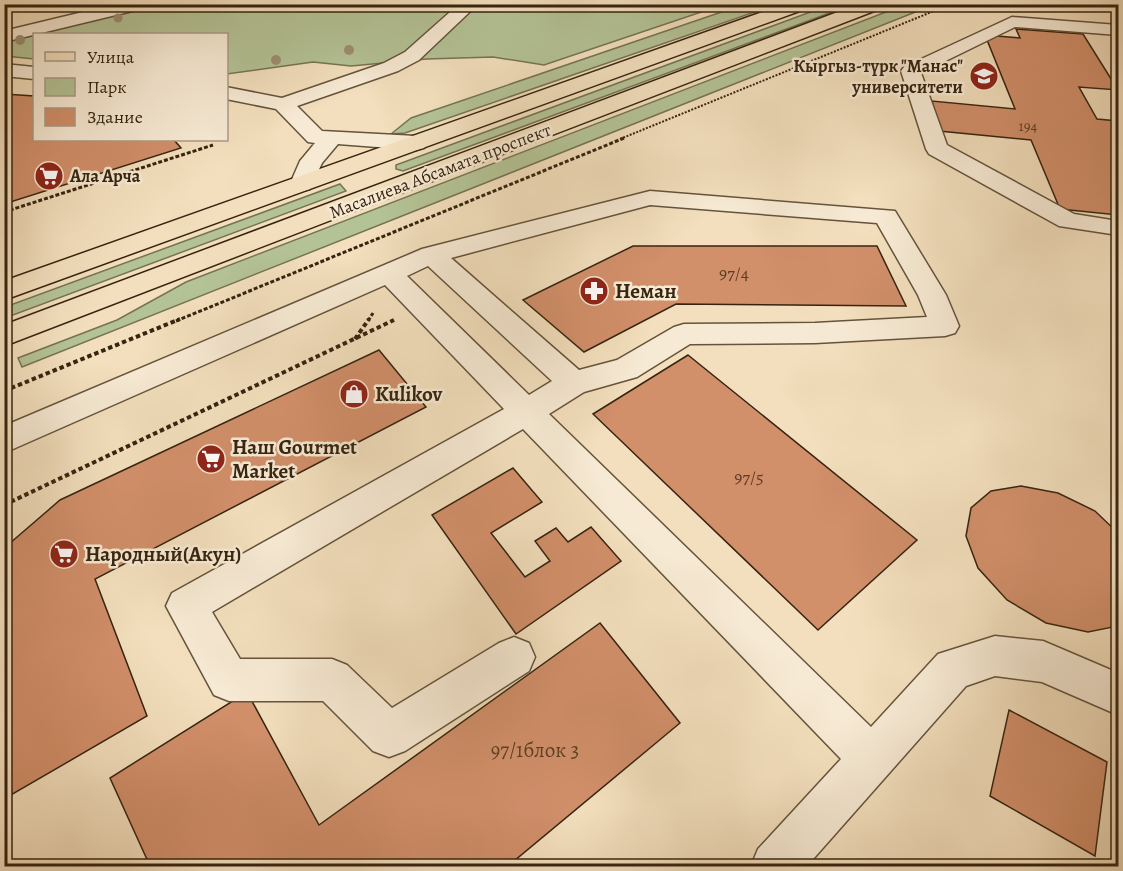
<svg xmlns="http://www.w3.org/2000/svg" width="1123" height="871" viewBox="0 0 1123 871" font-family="Alegreya,serif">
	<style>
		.green { fill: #b4c396; stroke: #757453; stroke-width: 1.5 }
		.building { fill: #d18f6a; stroke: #362410; stroke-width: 1.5 }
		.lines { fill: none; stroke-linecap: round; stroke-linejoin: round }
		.minor-casing { stroke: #65533b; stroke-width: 3 }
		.major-casing { stroke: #362410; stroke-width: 3 }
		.path-far2 { stroke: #362410; stroke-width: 2; stroke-dasharray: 2 1.5; stroke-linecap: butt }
		.path-far1 { stroke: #362410; stroke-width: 3; stroke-dasharray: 4 2; stroke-linecap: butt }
		.path { stroke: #362410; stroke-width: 4; stroke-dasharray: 4.5 3; stroke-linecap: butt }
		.minor { fill: #f7ead4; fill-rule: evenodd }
		.major { fill: #f3dfbd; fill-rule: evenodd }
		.tree { fill: #9d8e71 }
		.labels { text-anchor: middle; stroke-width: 5; stroke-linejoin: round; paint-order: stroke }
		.far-number-label { font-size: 15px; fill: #5d3f26 }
		.far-poi-label { font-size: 18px; font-weight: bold; fill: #362410; stroke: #f7ead4; text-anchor: end }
		.far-street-label { font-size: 18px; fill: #362410; stroke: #f7ead4 }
		.number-label { font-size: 18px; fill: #5d3f26 }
		.poi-label { font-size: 21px; font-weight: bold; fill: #362410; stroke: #f7ead4; text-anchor: start }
		.near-number-label { font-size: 21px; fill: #5d3f26 }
	</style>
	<rect width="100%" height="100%" fill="#f3dfbd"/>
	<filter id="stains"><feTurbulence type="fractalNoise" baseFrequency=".00333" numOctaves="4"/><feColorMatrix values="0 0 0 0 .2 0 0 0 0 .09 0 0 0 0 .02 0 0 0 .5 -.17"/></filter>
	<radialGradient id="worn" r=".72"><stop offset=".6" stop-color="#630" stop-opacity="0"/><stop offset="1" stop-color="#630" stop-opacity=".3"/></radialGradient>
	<path class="green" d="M 160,4 L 722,5 L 544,65 L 493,57 L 427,59 L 351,66 L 313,62 L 227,74 L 226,34 L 35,34 Z
		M 832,4 L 851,5 L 403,171 L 396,169 L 396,165 Z
		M 742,5 L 775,5 L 405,133 L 391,134 L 411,118 Z
		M 904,5 L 933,5 L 22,367 L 18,358 L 117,320 L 186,282 Z
		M 34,35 L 34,59 L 5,56 L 4,42 Z
		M 340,184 L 346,191 L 5,318 L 5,307 Z"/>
	<path class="building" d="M 1016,29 L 1083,34 L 1118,90 L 1079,87 L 1097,119 L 1118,121 L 1118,215 L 1060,209 L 1031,140 L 939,131 L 932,101 L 1015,109 L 985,35 L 1020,38 Z
		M 4,94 L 34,96 L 34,140 L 174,140 L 181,148 L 4,204 Z
		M 633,246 L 877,246 L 906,306 L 676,304 L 584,352 L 523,300 Z
		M 379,350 L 426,407 L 95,579 L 147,716 L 4,799 L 4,551 L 9,544 L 60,500 Z
		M 688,355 L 917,540 L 818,630 L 593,414 Z
		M 513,468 L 542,502 L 491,533 L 525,577 L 550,561 L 535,541 L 556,528 L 568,542 L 591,527 L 621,561 L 516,634 L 432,515 Z
		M 1021,486 L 1058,493 L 1095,511 L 1118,533 L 1118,626 L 1088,632 L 1046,623 L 1007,600 L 978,568 L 966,536 L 971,508 L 991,491 Z
		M 600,623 L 680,723 L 508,866 L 150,866 L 110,778 L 247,692 L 319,825 Z
		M 1009,710 L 1107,762 L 1095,856 L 990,796 Z"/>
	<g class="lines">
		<g class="minor-casing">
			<path id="minor" d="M 116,4 L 147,4 L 145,8 L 4,42 L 4,31 Z
				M 459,4 L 478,4 L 419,60 L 398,71 L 297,106 L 322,131 L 416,136 L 424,138 L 427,143 L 424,148 L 416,150 L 338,144 L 322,163 L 310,189 L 302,191 L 294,189 L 290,184 L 300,161 L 315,143 L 308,142 L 276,109 L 226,99 L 226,87 L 282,98 L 384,63 L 405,52 Z
				M 1012,17 L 1118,25 L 1118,35 L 1015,27 L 921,73 L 947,145 L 1074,214 L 1118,221 L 1118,235 L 1059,226 L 929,154 L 926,149 L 901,71 L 904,67 Z
				M 4,64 L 34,67 L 34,79 L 4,76 Z
				M 650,191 L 895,211 L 946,295 L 959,326 L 955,333 L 945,336 L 815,343 L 690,344 L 637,377 L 584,392 L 549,414 L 871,727 L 938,654 L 995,636 L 1043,641 L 1118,673 L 1118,715 L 1042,682 L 995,676 L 966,686 L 807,866 L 751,866 L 758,849 L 841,759 L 523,429 L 212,612 L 240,659 L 332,659 L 347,665 L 392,708 L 499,643 L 514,637 L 529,643 L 535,657 L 529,671 L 405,751 L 389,757 L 373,751 L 323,701 L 229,701 L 214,695 L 166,606 L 172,593 L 504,409 L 385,285 L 4,453 L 4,426 L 422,249 ZM 650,205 L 877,223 L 918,295 L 927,317 L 815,323 L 684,324 L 674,327 L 617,360 L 579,370 L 451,258 ZM 428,266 L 552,381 L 529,395 L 407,276 Z"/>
		</g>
		<g class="major-casing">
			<path id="major" d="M 785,4 L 810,4 L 808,8 L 4,300 L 4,281 Z
				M 859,4 L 884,4 L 882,8 L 4,346 L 4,325 Z"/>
		</g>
		<path class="path-far2" d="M 620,139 L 951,4"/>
		<path class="path-far1" d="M 4,212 L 213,145
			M 176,321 L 624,138
			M 368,321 L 373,313"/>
		<path class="path" d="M 355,339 L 369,319
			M 4,391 L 180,319
			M 4,505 L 394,320"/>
		<use href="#minor" class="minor"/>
		<use href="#major" class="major"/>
	</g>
	<g class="tree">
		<circle cx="118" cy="18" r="4.5"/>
		<circle cx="20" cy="40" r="5"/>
		<circle cx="349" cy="50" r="5"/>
		<circle cx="276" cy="60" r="5"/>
	</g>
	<defs>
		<g id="university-disc" transform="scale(1.5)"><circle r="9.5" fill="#8f2418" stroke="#f7ead4"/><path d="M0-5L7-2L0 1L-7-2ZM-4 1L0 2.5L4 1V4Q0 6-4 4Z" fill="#fff"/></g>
		<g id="supermarket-disc" transform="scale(1.5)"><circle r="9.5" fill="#8f2418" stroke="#f7ead4"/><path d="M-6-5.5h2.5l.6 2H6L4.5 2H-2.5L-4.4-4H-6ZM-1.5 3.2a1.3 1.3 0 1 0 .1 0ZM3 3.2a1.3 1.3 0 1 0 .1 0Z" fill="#fff"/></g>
		<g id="pharmacy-disc" transform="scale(1.5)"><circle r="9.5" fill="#8f2418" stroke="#f7ead4"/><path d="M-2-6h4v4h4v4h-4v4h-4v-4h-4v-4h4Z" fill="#fff"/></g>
		<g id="shop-disc" transform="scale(1.5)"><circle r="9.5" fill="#8f2418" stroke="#f7ead4"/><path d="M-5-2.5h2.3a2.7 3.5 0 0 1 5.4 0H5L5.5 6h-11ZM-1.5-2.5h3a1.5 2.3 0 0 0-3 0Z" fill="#fff"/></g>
	</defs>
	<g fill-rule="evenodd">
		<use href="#university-disc" x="984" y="76"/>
		<use href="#supermarket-disc" x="49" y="176"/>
		<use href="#pharmacy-disc" x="594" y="291"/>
		<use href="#shop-disc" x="354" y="394"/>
		<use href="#supermarket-disc" x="211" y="459"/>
		<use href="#supermarket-disc" x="64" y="554"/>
	</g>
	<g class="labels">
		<g class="far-number-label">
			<text x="1028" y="131">194</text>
		</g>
		<g class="far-poi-label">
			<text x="963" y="72">Кыргыз-түрк "Манас"<tspan x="963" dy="21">университети</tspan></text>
			<text x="70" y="182" text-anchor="start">Ала Арча</text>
		</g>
		<g class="far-street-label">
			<text transform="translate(440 171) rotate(-21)" y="6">Масалиева Абсамата проспект</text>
		</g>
		<g class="number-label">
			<text x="734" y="279">97/4</text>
			<text x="749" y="483">97/5</text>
		</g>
		<g class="poi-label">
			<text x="615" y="298">Неман</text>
			<text x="375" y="401">Kulikov</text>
			<text x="232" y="454">Наш Gourmet<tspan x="232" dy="24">Market</tspan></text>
			<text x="85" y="561">Народный(Акун)</text>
		</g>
		<g class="near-number-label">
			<text x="535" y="757">97/1блок 3</text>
		</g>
	</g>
	<rect width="1123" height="871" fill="none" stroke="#f3dfbd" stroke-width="24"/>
	<rect x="6" y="6" width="1111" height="859" fill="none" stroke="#362410" stroke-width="3"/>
	<rect x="12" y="12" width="1099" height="847" fill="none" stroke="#362410" stroke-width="1.5"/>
	<rect x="33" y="33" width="195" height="108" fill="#f7ead4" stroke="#aa9b86" stroke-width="1.5"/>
	<rect x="45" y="52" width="30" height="9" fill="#f3dfbd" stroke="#aa9b86" stroke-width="1.5"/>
	<text x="87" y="63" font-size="18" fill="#362410">Улица</text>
	<rect x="45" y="78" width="30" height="18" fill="#b4c396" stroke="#aa9b86" stroke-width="1.5"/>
	<text x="87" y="93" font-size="18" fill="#362410">Парк</text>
	<rect x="45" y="108" width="30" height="18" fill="#d18f6a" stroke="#aa9b86" stroke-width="1.5"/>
	<text x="87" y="123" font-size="18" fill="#362410">Здание</text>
	<rect width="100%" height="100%" filter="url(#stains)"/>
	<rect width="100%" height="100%" fill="url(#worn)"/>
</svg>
